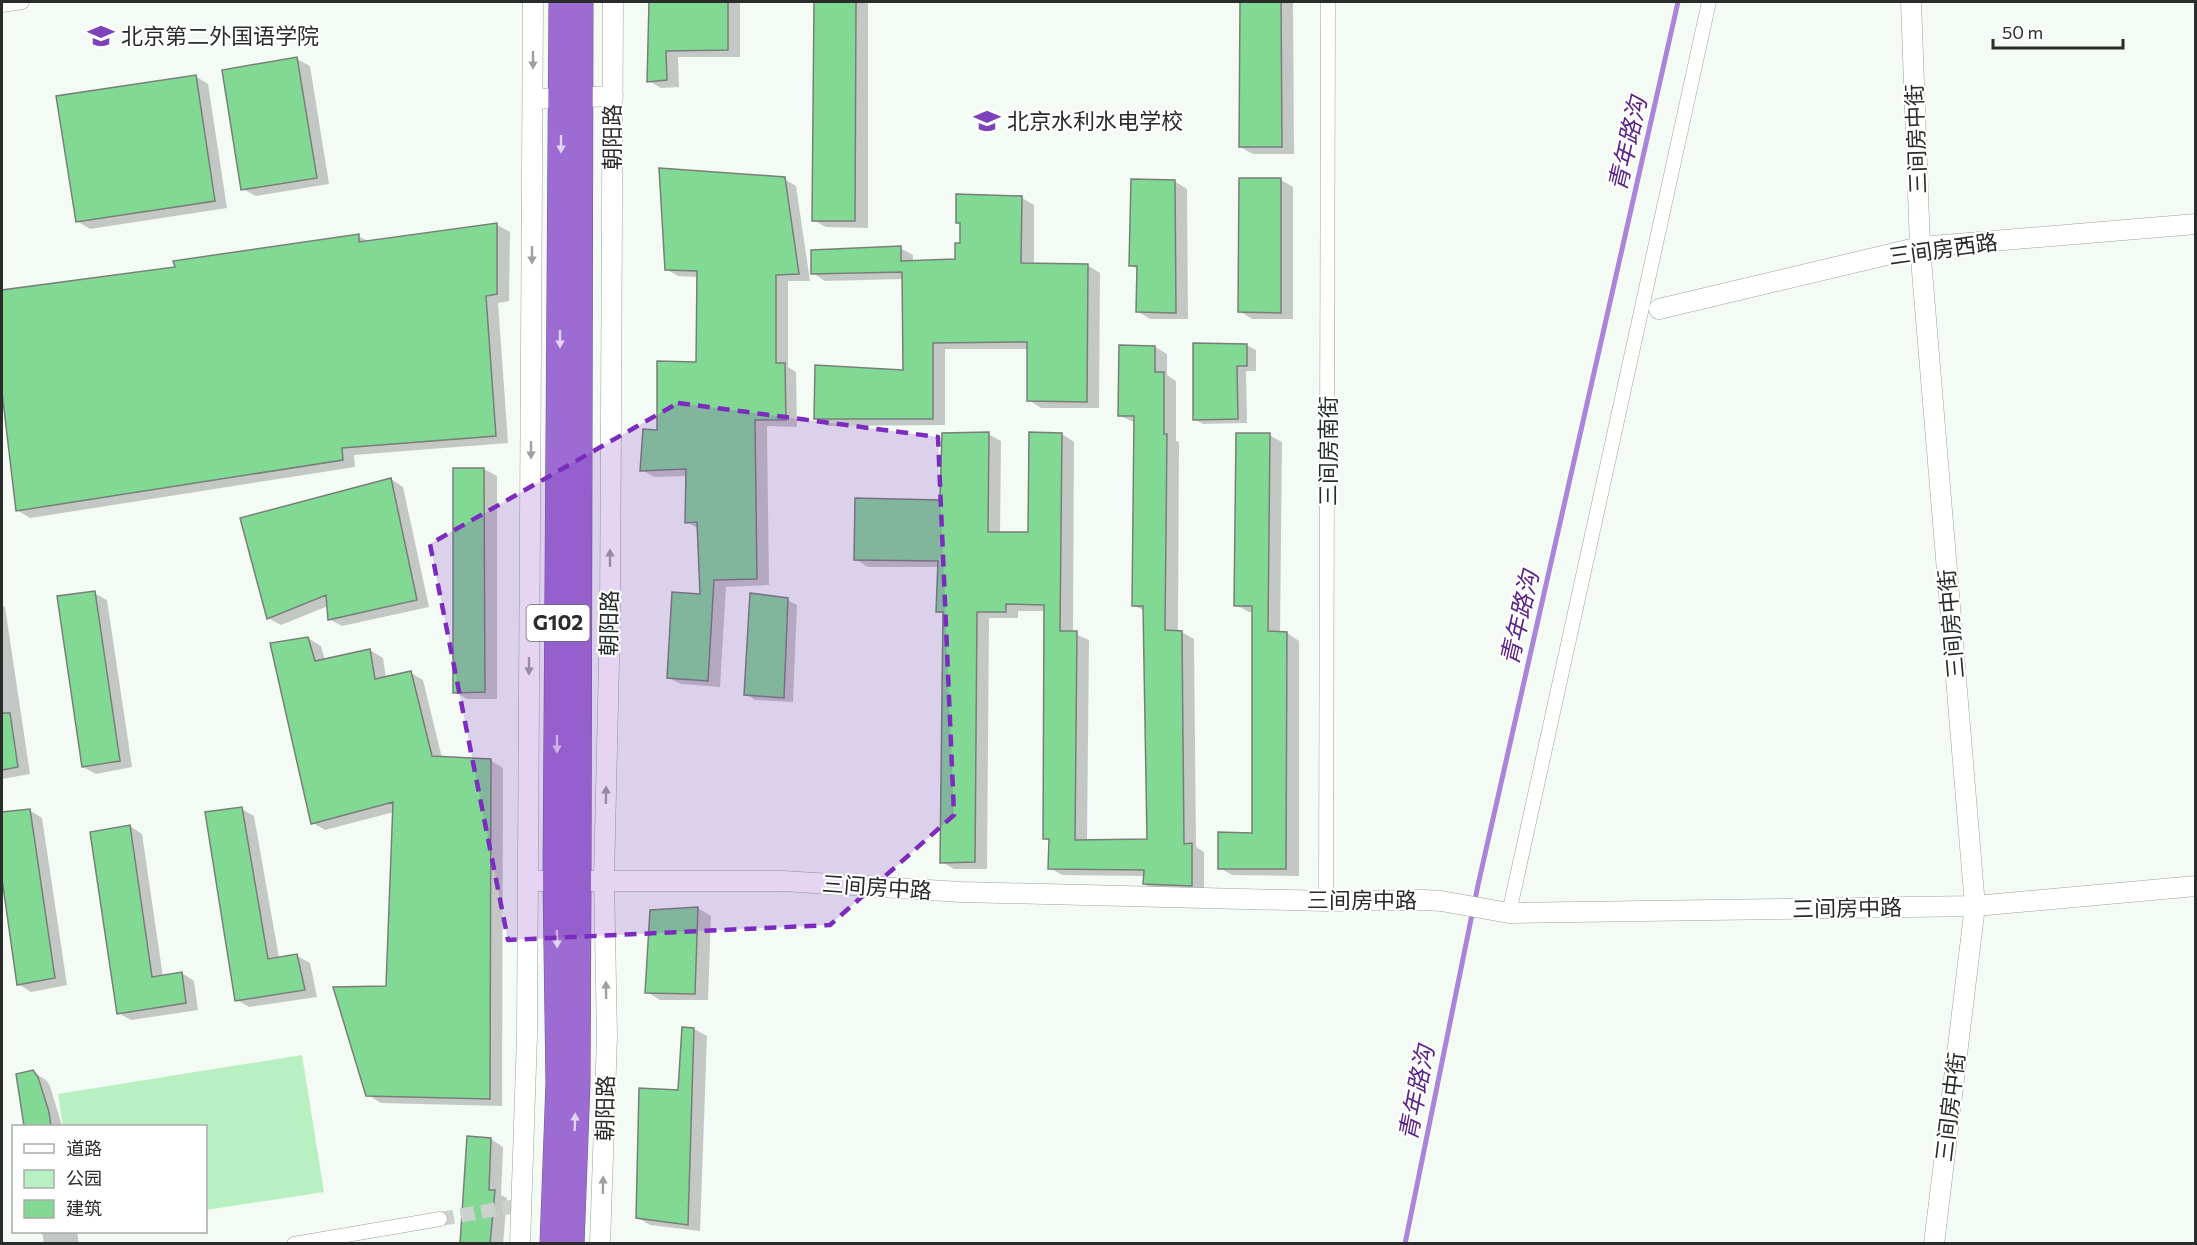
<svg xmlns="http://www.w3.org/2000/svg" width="2197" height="1245" viewBox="0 0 2197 1245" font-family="Commissioner,'Noto Sans SC',sans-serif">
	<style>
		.green { fill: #b8f0c2 }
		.shadow { fill: #0003 }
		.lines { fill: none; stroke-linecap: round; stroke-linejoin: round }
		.stream { stroke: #ab84da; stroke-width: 5 }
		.building { fill: #82d994; stroke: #787f79; stroke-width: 1.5 }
		.street-tunnel { stroke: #cbd2cc; stroke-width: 14; stroke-dasharray: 14 7; stroke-linecap: butt }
		.street-casing { stroke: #9ca29d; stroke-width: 15 }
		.secondary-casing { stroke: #9ca29d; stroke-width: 21 }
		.highway-casing { stroke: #745697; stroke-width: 27 }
		.street { stroke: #fff; stroke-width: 14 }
		.secondary { stroke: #fff; stroke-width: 20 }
		.highway { stroke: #9c6cd2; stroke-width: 26 }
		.oneway { fill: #9fa09f }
		.oneway2 { fill: #e1d3f2 }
		.marked { fill: #7b2cbf; fill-opacity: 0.2; stroke: #7b2cbf; stroke-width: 4.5; stroke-dasharray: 12 8; stroke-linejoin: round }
		.labels { text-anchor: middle; stroke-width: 4.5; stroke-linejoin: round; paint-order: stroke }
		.shield { fill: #fff; stroke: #696b6a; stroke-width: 1.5 }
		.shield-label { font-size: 21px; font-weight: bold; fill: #292c2a }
		.poi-label { font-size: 22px; fill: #292c2a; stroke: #fff; text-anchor: start }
		.street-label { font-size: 22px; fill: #292c2a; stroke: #fff }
		.water-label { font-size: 24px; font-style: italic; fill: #5a2489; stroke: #fff }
	</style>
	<rect width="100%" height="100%" fill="#f4fbf5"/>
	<path class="green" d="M 302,1055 L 324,1192 L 206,1210 L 206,1126 L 63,1126 L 58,1094 Z"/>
	<path class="shadow" d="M 650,2 L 740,2 L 740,57 L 678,57 L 679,87 L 661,88 L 649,81 Z
		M 815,2 L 868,2 L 868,228 L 826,227 L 813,220 Z
		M 1241,2 L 1293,2 L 1294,154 L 1253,154 L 1240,147 Z
		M 297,59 L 310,66 L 329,184 L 256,196 L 243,189 Z
		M 195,76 L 208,84 L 227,208 L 90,229 L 77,221 Z
		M 784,179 L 796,186 L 810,281 L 788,281 L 788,367 L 796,372 L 797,427 L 767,426 L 769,585 L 726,587 L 720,687 L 681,684 L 669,678 L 701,596 L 699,529 L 687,522 L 687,476 L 654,477 L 642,470 L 658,431 L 698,363 L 698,277 L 678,276 L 666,269 Z
		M 1281,180 L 1293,187 L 1293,319 L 1252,319 L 1239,311 Z
		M 1174,181 L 1187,189 L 1188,319 L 1150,319 L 1137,311 L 1138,269 L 1130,265 Z
		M 1022,198 L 1034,205 L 1034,265 L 1087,265 L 1100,273 L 1099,408 L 1041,408 L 1029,400 L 1029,349 L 945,349 L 945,425 L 828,426 L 816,419 L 905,371 L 903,279 L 825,281 L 813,273 L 900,248 L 913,255 L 913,262 L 956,261 L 961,245 L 961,224 L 957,222 Z
		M 497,225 L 510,232 L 509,301 L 498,303 L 508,443 L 354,455 L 355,467 L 30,518 L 17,510 L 2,379 L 2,292 L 177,268 L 358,236 L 370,242 Z
		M 1246,345 L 1256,350 L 1256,371 L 1246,371 L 1247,423 L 1203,424 L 1194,419 Z
		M 1155,347 L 1167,354 L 1167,375 L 1176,381 L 1176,441 L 1179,442 L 1178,632 L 1182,632 L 1194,639 L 1196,847 L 1204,852 L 1204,892 L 1157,891 L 1144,884 L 1145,876 L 1062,875 L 1050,868 L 1051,842 L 1044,838 L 1046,611 L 1018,611 L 1018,618 L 989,618 L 987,869 L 954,869 L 942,862 L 945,615 L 937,611 L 939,567 L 868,567 L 855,559 L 941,502 L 988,434 L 1001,441 L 1000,533 L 1029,533 L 1062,434 L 1074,442 L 1073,633 L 1089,640 L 1087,841 L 1148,840 L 1145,611 L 1133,605 L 1135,423 L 1119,415 Z
		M 1269,435 L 1282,442 L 1280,633 L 1287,633 L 1299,641 L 1299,876 L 1232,875 L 1220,868 L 1254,834 L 1253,612 L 1249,612 L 1236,605 Z
		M 455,469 L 484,469 L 497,476 L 497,699 L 467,699 L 454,692 Z
		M 391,479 L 403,487 L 429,607 L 342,626 L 329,619 L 328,606 L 281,625 L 268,618 Z
		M 94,593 L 107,600 L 132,767 L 96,774 L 83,767 Z
		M 787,600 L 797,605 L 793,702 L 755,700 L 746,694 Z
		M 2,605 L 5,607 L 30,774 L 2,779 Z
		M 308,638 L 321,646 L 325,660 L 370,650 L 383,658 L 386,678 L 411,673 L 423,680 L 442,758 L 490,760 L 503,768 L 502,1106 L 381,1103 L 368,1095 L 387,988 L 394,812 L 325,830 L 313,823 Z
		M 241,809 L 254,816 L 279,958 L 297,956 L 310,963 L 317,997 L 249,1007 L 237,1000 Z
		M 29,810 L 42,818 L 67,985 L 31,992 L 18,984 L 2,869 L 2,814 Z
		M 130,826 L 142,834 L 163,977 L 182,973 L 194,981 L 198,1010 L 131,1020 L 118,1013 Z
		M 698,908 L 711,916 L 708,1000 L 660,1000 L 647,992 L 652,912 Z
		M 694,1029 L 707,1036 L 700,1231 L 650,1225 L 638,1218 L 680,1092 Z
		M 33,1072 L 46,1080 L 50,1086 L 62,1126 L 25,1126 L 17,1075 Z
		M 491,1139 L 503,1147 L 501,1195 L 507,1198 L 503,1244 L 462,1244 Z
		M 42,1232 L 77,1232 L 79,1244 L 44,1244 Z"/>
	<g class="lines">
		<path class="stream" d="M 1405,1244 L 1478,885 L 1678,2"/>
	</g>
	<path class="building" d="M 649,2 L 728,2 L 728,50 L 666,51 L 667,80 L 647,82 Z
		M 814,2 L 856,2 L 855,221 L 812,221 Z
		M 1240,2 L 1281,2 L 1282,147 L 1239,147 Z
		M 297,57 L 317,178 L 241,190 L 222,70 Z
		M 196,75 L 215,201 L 76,222 L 56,96 Z
		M 659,168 L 785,177 L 799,274 L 776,275 L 776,363 L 785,363 L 786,420 L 755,420 L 757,579 L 714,580 L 708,681 L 667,678 L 672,592 L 700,594 L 697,522 L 685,523 L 686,469 L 640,471 L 643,429 L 657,430 L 657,361 L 696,362 L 697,271 L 665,270 Z
		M 1239,178 L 1281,178 L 1281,313 L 1238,312 Z
		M 1131,179 L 1175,180 L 1176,313 L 1136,312 L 1137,266 L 1129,266 Z
		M 956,194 L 1022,196 L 1021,263 L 1088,264 L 1087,402 L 1027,401 L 1027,342 L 933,343 L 933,419 L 814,419 L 815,365 L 903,370 L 902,272 L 811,274 L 811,250 L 901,246 L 901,261 L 955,259 L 955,243 L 960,243 L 960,223 L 956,223 Z
		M 497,223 L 497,294 L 486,296 L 496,436 L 342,448 L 343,460 L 16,511 L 2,392 L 2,290 L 175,267 L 173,261 L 359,234 L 359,242 Z
		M 1193,343 L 1247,344 L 1247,366 L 1237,366 L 1238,419 L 1193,420 Z
		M 1119,345 L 1155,346 L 1155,372 L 1164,372 L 1164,434 L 1167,434 L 1165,630 L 1182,631 L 1184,844 L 1192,843 L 1192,886 L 1143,884 L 1144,870 L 1048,869 L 1049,839 L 1043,839 L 1044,605 L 1006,604 L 1006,612 L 977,612 L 975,862 L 940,863 L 943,612 L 936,612 L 938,561 L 854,560 L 855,498 L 940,500 L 942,433 L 989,432 L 988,532 L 1028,532 L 1029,432 L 1062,433 L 1060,631 L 1077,631 L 1075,840 L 1147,839 L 1143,606 L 1132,606 L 1134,416 L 1118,416 Z
		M 1236,433 L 1270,433 L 1268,631 L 1287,632 L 1286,869 L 1218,869 L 1218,832 L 1252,833 L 1252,606 L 1234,606 Z
		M 453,468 L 484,468 L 485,692 L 453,693 Z
		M 391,478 L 417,600 L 328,620 L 326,595 L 267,619 L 240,518 Z
		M 95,591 L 120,761 L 82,767 L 57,596 Z
		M 750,593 L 788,598 L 784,698 L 744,695 Z
		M 308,637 L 315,661 L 370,649 L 375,679 L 411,671 L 432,756 L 491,759 L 490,1099 L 366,1096 L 333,987 L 386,986 L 393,802 L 311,824 L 270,643 Z
		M 2,713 L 10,713 L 18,767 L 2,770 Z
		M 242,807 L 268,959 L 297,954 L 305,990 L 235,1001 L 205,812 Z
		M 30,809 L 55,978 L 17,985 L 2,879 L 2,812 Z
		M 130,825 L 152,977 L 182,972 L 186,1003 L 117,1014 L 90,832 Z
		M 698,907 L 695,994 L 645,993 L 650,910 Z
		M 682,1027 L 694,1028 L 688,1225 L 636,1218 L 639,1088 L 678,1090 Z
		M 33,1070 L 38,1077 L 49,1112 L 51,1126 L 24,1126 L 16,1074 Z
		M 467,1136 L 491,1138 L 489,1190 L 495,1190 L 490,1244 L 460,1244 Z"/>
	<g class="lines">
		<path class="street-tunnel" d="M 440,1219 L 522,1205"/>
		<g class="street-casing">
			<path id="street" d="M 2,5 L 22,2
				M 1326,901 L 1328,2
				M 1509,913 L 1709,2
				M 294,1244 L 440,1219"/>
		</g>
		<g class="secondary-casing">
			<path id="secondary" d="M 1911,2 L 1920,247 L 1975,906 L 1934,1244
				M 533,99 L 613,96
				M 1659,309 L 1920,247 L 2196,224
				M 528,881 L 783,881 L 961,892 L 1326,901 L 1424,900 L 1441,901 L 1509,913 L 1975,906 L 2196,886
				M 520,1244 L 527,1036 L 533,2
				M 600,1244 L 607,1037 L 604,879 L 610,618 L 613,2"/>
		</g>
		<g class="highway-casing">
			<path id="highway" d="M 553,1244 L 559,1083 L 556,880 L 562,2
				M 571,1244 L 577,1083 L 578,879 L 580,2"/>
		</g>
		<use href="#street" class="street"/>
		<use href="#secondary" class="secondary"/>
		<use href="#highway" class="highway"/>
	</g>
	<defs><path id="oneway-solid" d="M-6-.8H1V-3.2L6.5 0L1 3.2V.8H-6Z" transform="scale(1.5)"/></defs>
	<g class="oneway">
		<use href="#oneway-solid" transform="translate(533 60) rotate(90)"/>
		<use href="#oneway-solid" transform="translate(532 255) rotate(90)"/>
		<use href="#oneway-solid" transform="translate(531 450) rotate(90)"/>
		<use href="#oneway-solid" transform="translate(610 558) rotate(-90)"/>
		<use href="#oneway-solid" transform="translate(529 666) rotate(90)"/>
		<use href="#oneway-solid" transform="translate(606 795) rotate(-89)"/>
		<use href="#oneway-solid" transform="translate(606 990) rotate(-91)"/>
		<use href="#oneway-solid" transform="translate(603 1185) rotate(-89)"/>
	</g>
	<g class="oneway2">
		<use href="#oneway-solid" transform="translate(561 144) rotate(90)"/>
		<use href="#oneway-solid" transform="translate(560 339) rotate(90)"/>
		<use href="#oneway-solid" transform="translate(557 744) rotate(90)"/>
		<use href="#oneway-solid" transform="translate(557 939) rotate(89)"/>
		<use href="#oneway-solid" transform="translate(575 1122) rotate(-88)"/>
	</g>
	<path class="marked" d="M 678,403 L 938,437 L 954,815 L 830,925 L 508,940 L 430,544 Z"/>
	<defs>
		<g id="university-bare" transform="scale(2.07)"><path d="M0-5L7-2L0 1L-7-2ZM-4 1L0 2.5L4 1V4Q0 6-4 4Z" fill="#7e43b9" stroke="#fff" stroke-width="2.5" paint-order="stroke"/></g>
		<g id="school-bare" transform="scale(2.07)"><path d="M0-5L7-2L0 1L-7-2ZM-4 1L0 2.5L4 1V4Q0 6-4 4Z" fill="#7e43b9" stroke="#fff" stroke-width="2.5" paint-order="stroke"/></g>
	</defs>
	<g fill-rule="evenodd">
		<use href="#university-bare" x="101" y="36"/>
		<use href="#school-bare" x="987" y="121"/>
	</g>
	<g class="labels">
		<rect class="shield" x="526.5" y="605" width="63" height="36" rx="4.5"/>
		<g class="shield-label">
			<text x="558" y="630">G102</text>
		</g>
		<g class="poi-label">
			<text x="121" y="44">北京第二外国语学院</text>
			<text x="1007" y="129">北京水利水电学校</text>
		</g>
		<g class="street-label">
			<text transform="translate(612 137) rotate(-90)" y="8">朝阳路</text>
			<text transform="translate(1916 139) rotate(-92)" y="8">三间房中街</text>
			<text transform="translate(1943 249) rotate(-8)" y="8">三间房西路</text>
			<text transform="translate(1328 451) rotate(-90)" y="8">三间房南街</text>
			<text transform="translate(609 623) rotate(-89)" y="8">朝阳路</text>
			<text transform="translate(1951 624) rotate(-95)" y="8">三间房中街</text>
			<text transform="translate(877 887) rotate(4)" y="8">三间房中路</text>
			<text x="1362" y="908">三间房中路</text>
			<text transform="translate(1847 908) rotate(-1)" y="8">三间房中路</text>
			<text transform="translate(1950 1107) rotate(-83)" y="8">三间房中街</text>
			<text transform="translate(605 1108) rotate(-89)" y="8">朝阳路</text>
		</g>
		<g class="water-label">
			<text transform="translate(1628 144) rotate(-77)" y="8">青年路沟</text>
			<text transform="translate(1520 618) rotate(-77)" y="8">青年路沟</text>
			<text transform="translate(1417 1093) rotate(-79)" y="8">青年路沟</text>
		</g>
	</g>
	<rect width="2197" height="1245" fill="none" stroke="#292c2a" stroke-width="6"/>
	<rect x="12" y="1125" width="195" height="108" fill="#ffffff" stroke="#a9abaa" stroke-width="1.5"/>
	<rect x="24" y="1144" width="30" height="9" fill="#ffffff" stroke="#a9abaa" stroke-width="1.5"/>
	<text x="66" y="1155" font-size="18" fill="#292c2a">道路</text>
	<rect x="24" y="1170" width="30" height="18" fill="#b8f0c2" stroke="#a9abaa" stroke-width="1.5"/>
	<text x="66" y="1185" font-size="18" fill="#292c2a">公园</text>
	<rect x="24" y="1200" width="30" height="18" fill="#82d994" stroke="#a9abaa" stroke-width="1.5"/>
	<text x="66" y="1215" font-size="18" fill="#292c2a">建筑</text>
	<path d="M1993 39v9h130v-9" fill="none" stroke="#292c2a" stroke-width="3"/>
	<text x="2002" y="39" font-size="18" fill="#292c2a" stroke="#ffffff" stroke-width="4.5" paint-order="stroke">50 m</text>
</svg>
